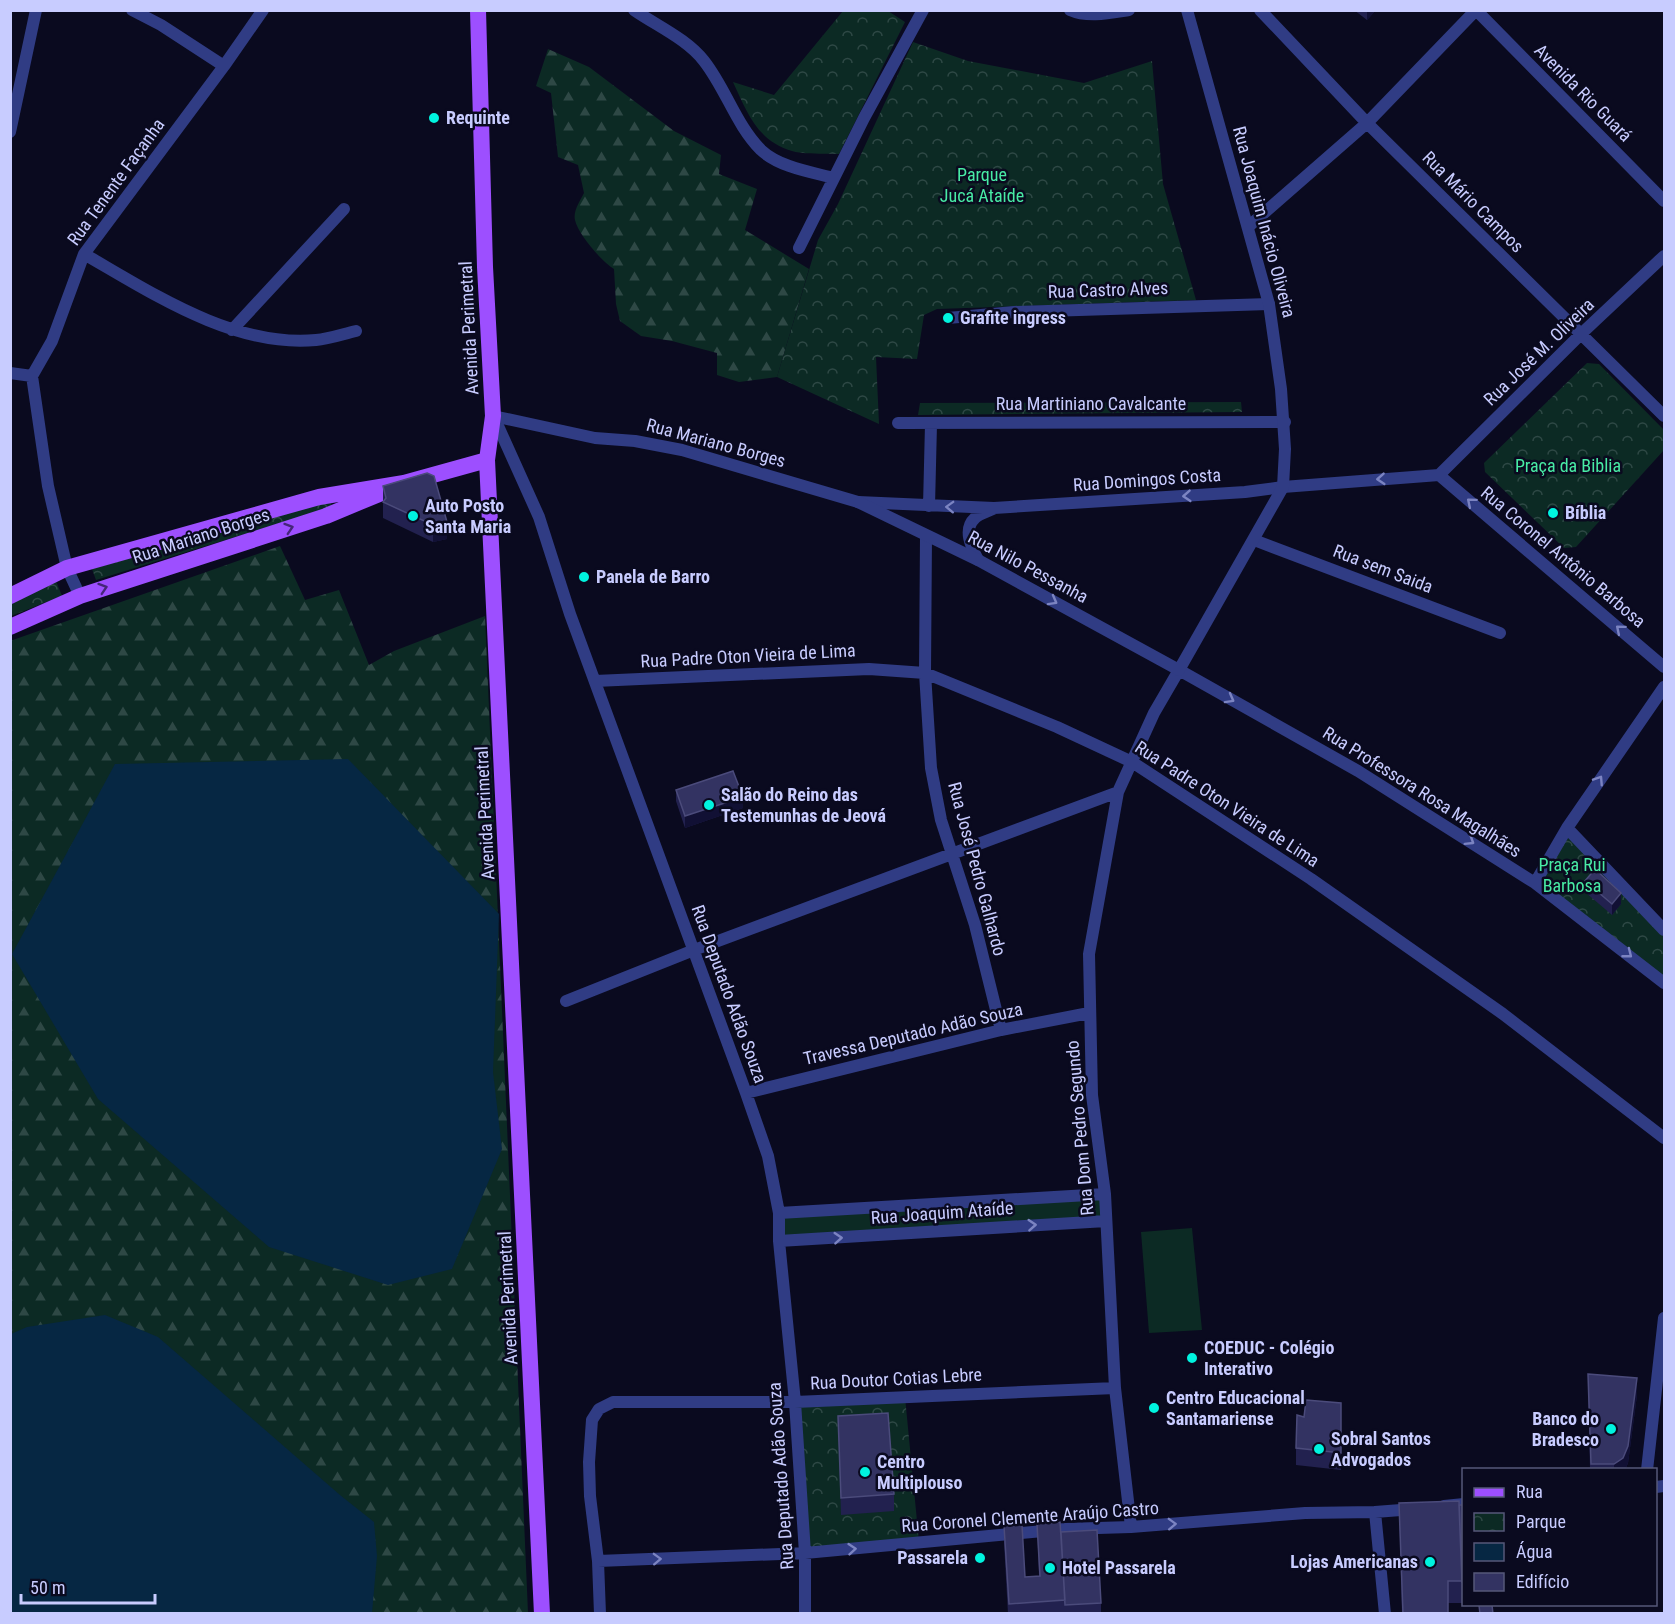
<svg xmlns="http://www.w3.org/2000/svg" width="1675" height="1624" viewBox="0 0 1675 1624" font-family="'Roboto Condensed',sans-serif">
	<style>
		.forest { fill: url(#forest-firs) }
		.park { fill: url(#park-crowns) }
		.garden { fill: #0c2a24 }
		.water { fill: #062743 }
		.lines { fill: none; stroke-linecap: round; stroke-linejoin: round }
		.minor { stroke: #303c84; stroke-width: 12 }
		.tertiary { stroke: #303c84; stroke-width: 12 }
		.primary { stroke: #9d4fff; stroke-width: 16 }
		.wall { fill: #22214f }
		.shaded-wall { fill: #111034 }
		.building { fill: #333362; stroke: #4b4b7b; stroke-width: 1.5 }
		.oneway { stroke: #7c84c2 }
		.oneway2 { stroke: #452679 }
		.poi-dot { fill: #00f3df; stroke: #0a0a1f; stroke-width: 2 }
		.labels { text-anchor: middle; stroke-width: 5; stroke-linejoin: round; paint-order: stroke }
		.street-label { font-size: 18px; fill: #c8ccff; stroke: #0a0a1f }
		.poi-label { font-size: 18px; font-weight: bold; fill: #c8ccff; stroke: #0a0a1f; text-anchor: start }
		.park-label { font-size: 18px; fill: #48eba5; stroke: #0a0a1f }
	</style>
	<defs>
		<pattern id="forest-firs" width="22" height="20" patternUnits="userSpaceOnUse" patternTransform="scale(1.5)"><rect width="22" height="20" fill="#0c2a24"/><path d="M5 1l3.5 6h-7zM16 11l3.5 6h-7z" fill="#2e4845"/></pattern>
		<pattern id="park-crowns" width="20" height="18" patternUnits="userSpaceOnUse" patternTransform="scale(1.5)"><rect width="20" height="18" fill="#0c2a24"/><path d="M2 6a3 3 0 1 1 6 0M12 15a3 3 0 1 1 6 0" fill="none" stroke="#2e4845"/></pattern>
	</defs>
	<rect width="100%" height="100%" fill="#0a0a1f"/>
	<path class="forest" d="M 548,49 L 589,67 L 674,131 L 721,155 L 719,174 L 757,189 L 745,230 L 809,269 L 777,377 L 739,382 L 717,375 L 717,353 L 672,341 L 641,336 L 620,321 L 616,304 L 614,269 C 602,262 578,234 575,220 C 573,211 580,201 584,193 L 578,165 L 558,157 L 551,93 L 536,86 Z
		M 280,546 L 305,600 L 339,590 L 369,665 L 394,651 L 485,616 L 528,1613 L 11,1613 L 10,641 Z"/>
	<path class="park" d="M 843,11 L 888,11 L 905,22 L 839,154 C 824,153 806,155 792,151 C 757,141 747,112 733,82 L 774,95 Z
		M 913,42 L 968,61 L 1084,83 L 1152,61 L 1163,184 L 1196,300 L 937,309 L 924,315 L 917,359 L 876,357 L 879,424 L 777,377 L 818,240 L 838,204 Z
		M 1587,363 L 1599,364 L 1664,430 L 1664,450 L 1576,547 L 1564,548 L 1485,472 L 1484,463 Z
		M 1241,402 L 1242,412 L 918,415 L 920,403 Z
		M 330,499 L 332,507 L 96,580 L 92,569 Z
		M 56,581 L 62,596 L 11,616 L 11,600 Z
		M 1567,828 L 1664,930 L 1664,983 L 1535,883 Z
		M 905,1397 L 919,1542 L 805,1553 L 795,1402 Z"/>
	<path class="garden" d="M 1105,1194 L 1106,1221 L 779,1241 L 779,1213 Z
		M 1192,1228 L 1202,1330 L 1149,1333 L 1141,1232 Z"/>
	<path class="water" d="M 348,759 L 499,914 L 493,1072 L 502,1149 L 452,1269 L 388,1285 L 269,1247 L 98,1099 L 12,954 L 115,764 Z
		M 105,1315 L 158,1337 L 340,1495 L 374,1522 L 377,1556 L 372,1613 L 11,1613 L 11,1334 L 27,1327 Z"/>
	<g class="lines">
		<path class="minor" d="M 132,10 L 161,25 L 224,66
			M 634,10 C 657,26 687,39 704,61 C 726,89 736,125 761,150 C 779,167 811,172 834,178
			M 1070,10 C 1088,18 1110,13 1129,10
			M 1260,10 L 1367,123 L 1664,416
			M 10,132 L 36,10
			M 1248,227 L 1367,123 L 1476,10 L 1664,201
			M 799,248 L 864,118 L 923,10
			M 84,254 C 152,293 234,348 316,340 C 329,339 343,334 356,331
			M 948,318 L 1014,312 L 1269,304
			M 232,330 L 344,209
			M 10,373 L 32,376
			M 494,417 L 539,517 L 570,614 L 746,1093 L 768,1156 L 779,1213 L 779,1241 L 795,1402 L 805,1553 L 805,1614
			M 898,423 L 1285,422
			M 1439,475 L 1581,334 L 1664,256
			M 1439,475 L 1664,667
			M 858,502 L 994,508 L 1245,492 L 1283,487 L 1439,475
			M 929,506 L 931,424
			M 926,536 L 925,673 L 931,768 L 941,820 L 975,925 L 1001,1030
			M 1254,540 L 1500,633
			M 978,560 C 972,548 962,530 975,518 C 979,514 987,512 993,509
			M 80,596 L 67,568 L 48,486 L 32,376 L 52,341 L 84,254 L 224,66 L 263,10
			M 595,681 L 869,669 L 925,673 L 1057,727 L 1132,762 L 1311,879 L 1503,1014 L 1664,1138
			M 1567,828 L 1664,930
			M 1535,883 L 1567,828 L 1664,687
			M 566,1001 L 694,950 L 1118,792
			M 746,1093 L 1001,1030 L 1089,1013
			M 779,1213 L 1105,1194
			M 779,1241 L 1106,1221
			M 1647,1470 L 1664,1318
			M 1656,1487 L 1664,1486
			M 1444,1506 L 1464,1504
			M 1375,1512 L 1385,1614
			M 1131,1527 L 1115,1388 L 1105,1194 L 1092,1095 L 1089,954 L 1118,792 L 1154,713 L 1179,670 L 1358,771 L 1535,883 L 1664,983
			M 598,1561 L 805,1553 L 1065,1529 L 1131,1527 L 1305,1513 L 1375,1512 L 1414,1509
			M 600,1614 L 598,1561 L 590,1496 L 589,1462 L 592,1420 L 599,1409 L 613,1402 L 795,1402 L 1115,1388"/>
		<path class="tertiary" d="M 493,416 L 595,438 L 635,441 L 682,450 L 858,502 L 978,560 L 1179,670 L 1283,487 L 1285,449 L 1281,389 L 1269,304 L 1187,10"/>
		<path class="primary" d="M 478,10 L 485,267 L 493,416 L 487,460 L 542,1614
			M 10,596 L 67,568 L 319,497 L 404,483 L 487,460
			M 10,627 L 80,596 L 326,516 L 379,494"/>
	</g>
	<path class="wall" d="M 1354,10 L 1376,10 L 1367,20 Z
		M 427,473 L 447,539 L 433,542 L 383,518 L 383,486 Z
		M 676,790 L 743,808 L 685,828 L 676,801 Z
		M 1585,881 L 1621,904 L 1612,915 L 1585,892 Z
		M 1588,1374 L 1637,1395 L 1628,1463 L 1625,1470 L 1590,1470 Z
		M 1341,1403 L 1341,1470 L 1296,1465 L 1296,1448 L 1304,1417 Z
		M 838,1416 L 894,1494 L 894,1511 L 841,1515 Z
		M 1399,1503 L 1464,1505 L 1464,1599 L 1462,1599 L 1462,1603 L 1448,1603 L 1448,1614 L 1402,1614 Z
		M 1037,1524 L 1061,1532 L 1101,1603 L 1101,1614 L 1008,1614 L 1004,1543 L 1004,1526 L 1025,1577 L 1039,1576 Z"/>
	<path class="shaded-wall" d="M 1367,10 L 1376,10 L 1367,20 Z
		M 447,522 L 447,539 L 433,542 L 433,525 Z
		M 743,797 L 743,808 L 685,828 L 685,816 Z
		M 1621,893 L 1621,904 L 1612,915 L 1612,904 Z
		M 1637,1378 L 1637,1395 L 1628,1463 L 1625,1470 L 1614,1470 L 1614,1464 Z"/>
	<path class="building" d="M 427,473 L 434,476 L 447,522 L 433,525 L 383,502 L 386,498 L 383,486 Z
		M 733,771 L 743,797 L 685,816 L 676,790 Z
		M 1595,869 L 1621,893 L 1612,904 L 1585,881 Z
		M 1588,1374 L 1637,1378 L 1628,1446 L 1623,1458 L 1614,1464 L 1591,1464 Z
		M 1306,1400 L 1341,1403 L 1341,1453 L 1296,1448 L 1297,1415 L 1304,1417 Z
		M 888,1413 L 894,1494 L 841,1498 L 838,1416 Z
		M 1459,1501 L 1462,1581 L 1448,1581 L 1448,1614 L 1403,1614 L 1399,1503 Z
		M 1459,1505 L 1464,1505 L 1464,1582 L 1462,1582 Z
		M 1060,1522 L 1065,1600 L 1009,1604 L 1004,1526 L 1022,1525 L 1025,1577 L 1040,1576 L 1037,1524 Z
		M 1097,1530 L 1101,1603 L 1065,1605 L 1061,1532 Z
		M 1479,1605 L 1492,1605 L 1493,1614 L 1480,1614 Z"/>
	<defs><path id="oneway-chevron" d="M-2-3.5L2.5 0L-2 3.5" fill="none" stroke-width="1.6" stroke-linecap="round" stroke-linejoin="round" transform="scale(1.5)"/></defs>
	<g class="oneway">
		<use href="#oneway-chevron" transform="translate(1381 479) rotate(176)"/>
		<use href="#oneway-chevron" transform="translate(1187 496) rotate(176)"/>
		<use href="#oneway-chevron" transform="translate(1471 502) rotate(-140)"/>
		<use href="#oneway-chevron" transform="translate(950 507) rotate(-178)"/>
		<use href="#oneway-chevron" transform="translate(1053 601) rotate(29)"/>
		<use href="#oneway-chevron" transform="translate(1620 629) rotate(-140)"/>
		<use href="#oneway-chevron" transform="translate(1230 699) rotate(29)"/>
		<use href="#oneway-chevron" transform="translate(1599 780) rotate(-57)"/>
		<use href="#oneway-chevron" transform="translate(1470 841) rotate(32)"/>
		<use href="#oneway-chevron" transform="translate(1628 954) rotate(38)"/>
		<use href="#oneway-chevron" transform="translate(1032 1225) rotate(-4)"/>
		<use href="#oneway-chevron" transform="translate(838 1238) rotate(-4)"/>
		<use href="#oneway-chevron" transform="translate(1172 1524) rotate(-2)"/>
		<use href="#oneway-chevron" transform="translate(852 1549) rotate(-5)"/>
		<use href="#oneway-chevron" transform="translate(657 1559) rotate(-2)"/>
	</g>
	<g class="oneway2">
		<use href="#oneway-chevron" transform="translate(289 528) rotate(-18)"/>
		<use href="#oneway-chevron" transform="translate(103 588) rotate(-18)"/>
	</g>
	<g class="poi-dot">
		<circle cx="434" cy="118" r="6"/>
		<circle cx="948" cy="318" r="6"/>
		<circle cx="1553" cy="513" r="6"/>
		<circle cx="413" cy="516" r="6"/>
		<circle cx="584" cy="577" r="6"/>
		<circle cx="709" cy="805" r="6"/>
		<circle cx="1192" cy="1358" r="6"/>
		<circle cx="1154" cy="1408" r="6"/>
		<circle cx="1611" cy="1429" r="6"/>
		<circle cx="1319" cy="1449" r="6"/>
		<circle cx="865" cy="1472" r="6"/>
		<circle cx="980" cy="1558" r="6"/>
		<circle cx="1430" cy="1562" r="6"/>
		<circle cx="1050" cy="1568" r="6"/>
	</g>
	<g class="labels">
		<g class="street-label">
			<text transform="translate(1583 93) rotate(45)" y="6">Avenida Rio Guará</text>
			<text transform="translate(116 182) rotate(-54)" y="6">Rua Tenente Façanha</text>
			<text transform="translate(1473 202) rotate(45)" y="6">Rua Mário Campos</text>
			<text transform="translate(1264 222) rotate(75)" y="6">Rua Joaquim Inácio Oliveira</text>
			<text transform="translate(1108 290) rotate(-2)" y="6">Rua Castro Alves</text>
			<text transform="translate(469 328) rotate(-93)" y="6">Avenida Perimetral</text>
			<text transform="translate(1539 352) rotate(-44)" y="6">Rua José M. Oliveira</text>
			<text x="1091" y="410">Rua Martiniano Cavalcante</text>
			<text transform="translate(716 443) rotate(15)" y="6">Rua Mariano Borges</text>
			<text transform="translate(1147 480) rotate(-4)" y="6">Rua Domingos Costa</text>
			<text transform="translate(201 536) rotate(-18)" y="6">Rua Mariano Borges</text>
			<text transform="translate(1563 557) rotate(40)" y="6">Rua Coronel Antônio Barbosa</text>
			<text transform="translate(1028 567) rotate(28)" y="6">Rua Nilo Pessanha</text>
			<text transform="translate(1383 569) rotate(21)" y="6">Rua sem Saida</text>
			<text transform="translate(748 656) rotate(-3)" y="6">Rua Padre Oton Vieira de Lima</text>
			<text transform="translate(1422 792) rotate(32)" y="6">Rua Professora Rosa Magalhães</text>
			<text transform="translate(1227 804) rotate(33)" y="6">Rua Padre Oton Vieira de Lima</text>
			<text transform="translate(485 813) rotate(-93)" y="6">Avenida Perimetral</text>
			<text transform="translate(977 869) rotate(75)" y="6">Rua José Pedro Galhardo</text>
			<text transform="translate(729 994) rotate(70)" y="6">Rua Deputado Adão Souza</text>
			<text transform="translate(913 1034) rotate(-13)" y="6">Travessa Deputado Adão Souza</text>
			<text transform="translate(1080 1128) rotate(-95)" y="6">Rua Dom Pedro Segundo</text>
			<text transform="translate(942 1213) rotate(-4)" y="6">Rua Joaquim Ataíde</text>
			<text transform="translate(508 1298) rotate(-93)" y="6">Avenida Perimetral</text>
			<text transform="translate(896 1379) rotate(-3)" y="6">Rua Doutor Cotias Lebre</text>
			<text transform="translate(781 1476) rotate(-94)" y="6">Rua Deputado Adão Souza</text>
			<text transform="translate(1030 1517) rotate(-4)" y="6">Rua Coronel Clemente Araújo Castro</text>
		</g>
		<g class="poi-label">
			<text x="446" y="124">Requinte</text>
			<text x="960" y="324">Grafite ingress</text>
			<text x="425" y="512">Auto Posto<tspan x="425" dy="21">Santa Maria</tspan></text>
			<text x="1565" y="519">Bíblia</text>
			<text x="596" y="583">Panela de Barro</text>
			<text x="721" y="801">Salão do Reino das<tspan x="721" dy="21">Testemunhas de Jeová</tspan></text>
			<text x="1204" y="1354">COEDUC - Colégio<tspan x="1204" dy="21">Interativo</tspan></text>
			<text x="1166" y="1404">Centro Educacional<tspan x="1166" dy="21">Santamariense</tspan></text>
			<text x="1599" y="1425" text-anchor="end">Banco do<tspan x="1599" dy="21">Bradesco</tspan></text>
			<text x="1331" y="1445">Sobral Santos<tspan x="1331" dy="21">Advogados</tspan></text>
			<text x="877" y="1468">Centro<tspan x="877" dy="21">Multiplouso</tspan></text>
			<text x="968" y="1564" text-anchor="end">Passarela</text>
			<text x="1418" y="1568" text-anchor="end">Lojas Americanas</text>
			<text x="1062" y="1574">Hotel Passarela</text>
		</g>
		<g class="park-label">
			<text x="982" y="181">Parque<tspan x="982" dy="21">Jucá Ataíde</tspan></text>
			<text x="1568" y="472">Praça da Biblia</text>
			<text x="1572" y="871">Praça Rui<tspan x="1572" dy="21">Barbosa</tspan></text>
		</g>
	</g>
	<rect width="1675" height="1624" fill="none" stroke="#c8ccff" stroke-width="24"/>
	<rect x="1462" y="1468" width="195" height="138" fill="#0a0a1f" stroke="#565879" stroke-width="1.5"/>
	<rect x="1474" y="1488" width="30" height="9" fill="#9d4fff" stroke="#565879" stroke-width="1.5"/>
	<text x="1516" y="1498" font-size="18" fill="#c8ccff">Rua</text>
	<rect x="1474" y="1513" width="30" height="18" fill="url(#park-crowns)" stroke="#565879" stroke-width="1.5"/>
	<text x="1516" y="1528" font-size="18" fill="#c8ccff">Parque</text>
	<rect x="1474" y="1543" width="30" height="18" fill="#062743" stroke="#565879" stroke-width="1.5"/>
	<text x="1516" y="1558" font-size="18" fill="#c8ccff">Água</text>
	<rect x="1474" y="1573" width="30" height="18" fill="#333362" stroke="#565879" stroke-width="1.5"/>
	<text x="1516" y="1588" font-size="18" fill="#c8ccff">Edifício</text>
	<path d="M21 1594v9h134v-9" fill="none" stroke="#c8ccff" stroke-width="3"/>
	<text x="30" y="1594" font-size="18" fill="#c8ccff" stroke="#0a0a1f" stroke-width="4.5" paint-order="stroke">50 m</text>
</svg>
